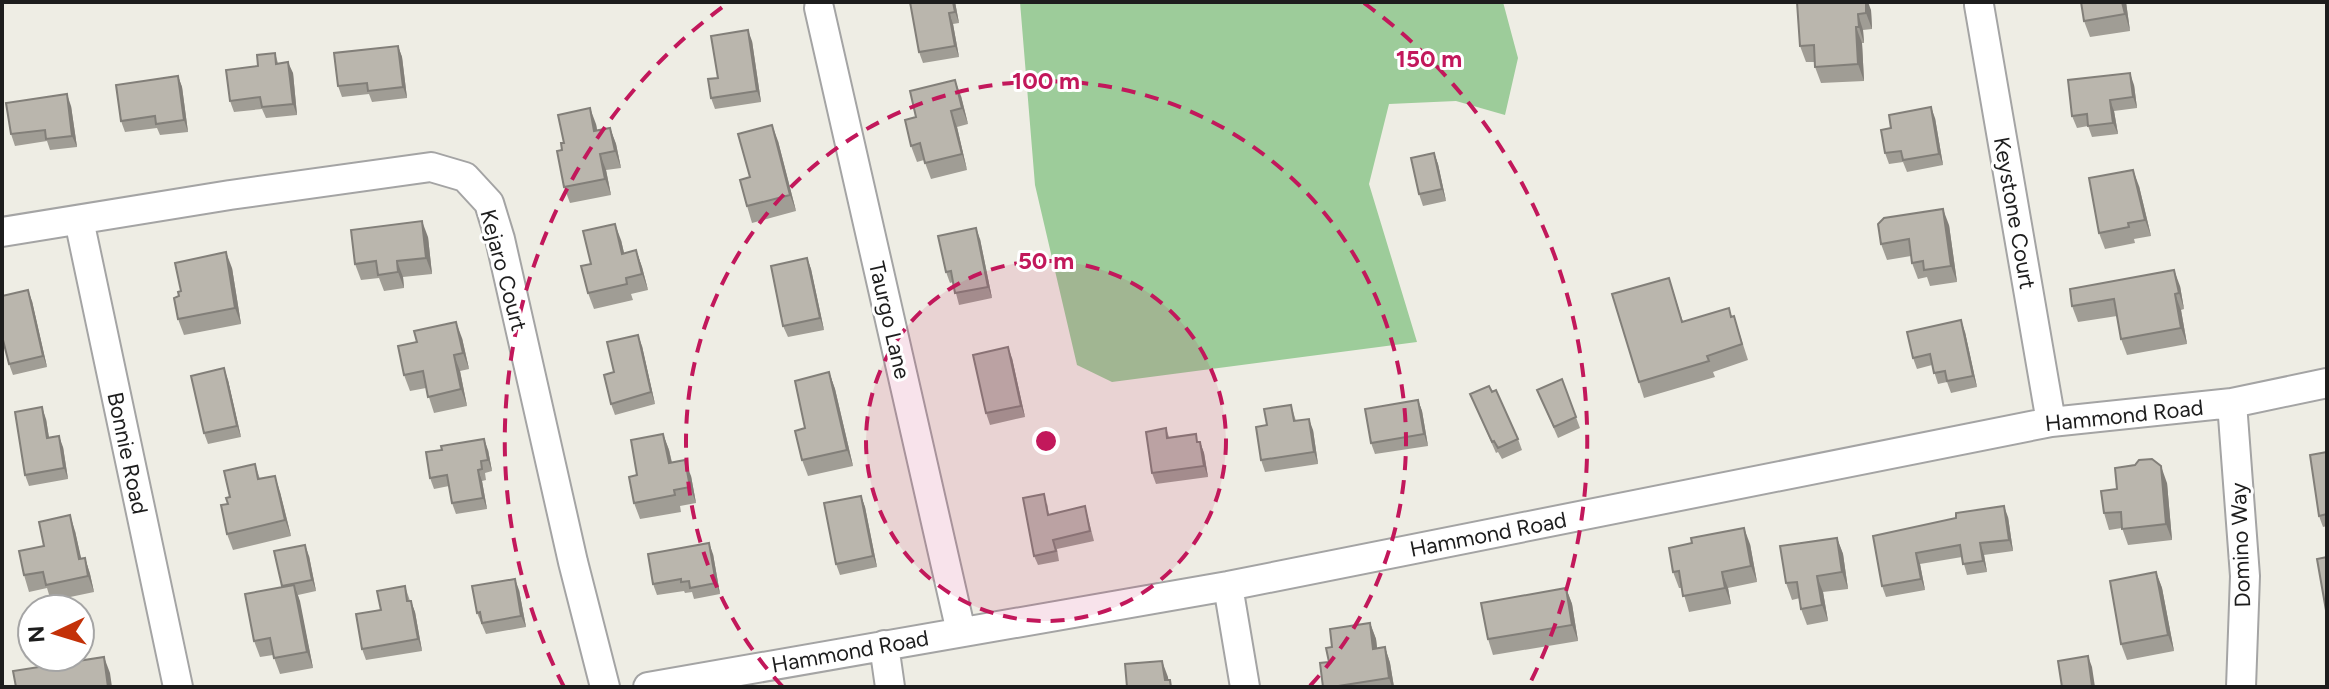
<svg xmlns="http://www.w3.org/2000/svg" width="2329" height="689" viewBox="0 0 2329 689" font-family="Figtree,sans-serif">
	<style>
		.forest { fill: #9dcc9a }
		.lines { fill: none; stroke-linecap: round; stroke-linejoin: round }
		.minor-casing { stroke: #a4a4a4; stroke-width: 32 }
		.minor { stroke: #fff; stroke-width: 28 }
		.wall { fill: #a09d95 }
		.shaded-wall { fill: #827f79 }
		.building { fill: #bab6ad; stroke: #827f79; stroke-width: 2 }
		.ring { fill: none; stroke: #c2185b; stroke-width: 4; stroke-dasharray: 14 10 }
		.labels { text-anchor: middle; stroke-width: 6; stroke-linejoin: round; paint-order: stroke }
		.street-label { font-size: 22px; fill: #1d1d1d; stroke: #fff }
		.centre { fill: #c2185b; stroke: #fff; stroke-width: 4 }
		.ring-label { font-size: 24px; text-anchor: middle; font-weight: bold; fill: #c2185b; stroke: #fff; stroke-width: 6; stroke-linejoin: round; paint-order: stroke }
	</style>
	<rect width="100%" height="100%" fill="#eeede4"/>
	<path class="forest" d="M 1020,2 L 1503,2 L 1518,58 L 1505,115 L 1456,101 L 1389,104 L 1369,184 L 1417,342 L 1112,382 L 1077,365 L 1035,185 Z"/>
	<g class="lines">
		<g class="minor-casing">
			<path id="minor" d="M 1979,5 L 2051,422
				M 819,8 L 961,632
				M 79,220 L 178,687
				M 2,232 L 230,195 L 431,167 L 465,177 L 489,203 L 500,239 L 573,562 L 605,687
				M 2232,403 L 2245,576 L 2241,687
				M 1228,586 L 1245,687
				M 884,645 L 890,687
				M 648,687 L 1228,586 L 2051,422 L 2232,403 L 2327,383"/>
		</g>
		<use href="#minor" class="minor"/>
	</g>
	<path class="wall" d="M 955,2 L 959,23 L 953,24 L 959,57 L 923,63 L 919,52 Z
		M 1797,2 L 1871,10 L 1872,29 L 1863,30 L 1864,43 L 1862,43 L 1864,81 L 1821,83 L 1815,67 L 1815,62 L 1806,62 L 1800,46 Z
		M 2126,2 L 2130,31 L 2090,37 L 2084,21 Z
		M 752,41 L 761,102 L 715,109 L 711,98 L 718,78 Z
		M 398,46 L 402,57 L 407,98 L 372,102 L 369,94 L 342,97 L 338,86 Z
		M 275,53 L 278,63 L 293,73 L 297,115 L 266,118 L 262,109 L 234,112 L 230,101 L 258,66 Z
		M 178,76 L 182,87 L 188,132 L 160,135 L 157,128 L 125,132 L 121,121 Z
		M 2134,85 L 2137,108 L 2114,111 L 2118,134 L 2092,137 L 2088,126 L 2077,128 L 2072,116 Z
		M 961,96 L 968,124 L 957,127 L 967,170 L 931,179 L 924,160 L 917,162 L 911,146 L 916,117 Z
		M 71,106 L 77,147 L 50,150 L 47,141 L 15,146 L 11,134 Z
		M 1935,118 L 1943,165 L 1907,172 L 1903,162 L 1889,164 L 1885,153 Z
		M 596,124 L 597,130 L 610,128 L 616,144 L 621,168 L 606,170 L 611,195 L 570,203 L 564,187 L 562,150 L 564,143 Z
		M 778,141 L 796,211 L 752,223 L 747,206 L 750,177 Z
		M 1434,153 L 1438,164 L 1446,201 L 1423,206 L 1419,194 Z
		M 2139,186 L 2151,236 L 2134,239 L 2135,243 L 2105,249 L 2099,233 Z
		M 1949,225 L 1957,282 L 1930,286 L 1927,277 L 1918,279 L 1912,263 L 1911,256 L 1887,260 L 1881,244 Z
		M 428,237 L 432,274 L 403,277 L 404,288 L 384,291 L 379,278 L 361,280 L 355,264 Z
		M 980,239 L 992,298 L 959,305 L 953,282 L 950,283 L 946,272 Z
		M 621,240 L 624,253 L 636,250 L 642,267 L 648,290 L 631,294 L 633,300 L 594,309 L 588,293 L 591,264 Z
		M 807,258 L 811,269 L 824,330 L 788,337 L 783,326 Z
		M 232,268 L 241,324 L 184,335 L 178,319 L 179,296 Z
		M 2180,286 L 2184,309 L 2181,310 L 2187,344 L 2127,355 L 2121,339 L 2117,316 L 2078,322 L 2072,306 Z
		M 1674,294 L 1683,322 L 1734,316 L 1748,360 L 1713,372 L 1715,377 L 1644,398 L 1639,382 Z
		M 32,301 L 47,367 L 13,375 L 9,364 Z
		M 1965,332 L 1977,387 L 1951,393 L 1947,382 L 1938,384 L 1932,365 L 1917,369 L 1913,358 Z
		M 462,338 L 469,369 L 460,371 L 467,406 L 434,413 L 426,388 L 410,391 L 404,375 Z
		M 642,346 L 655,404 L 615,415 L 611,404 L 614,372 Z
		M 1012,358 L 1025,417 L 990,425 L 986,413 Z
		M 829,372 L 835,389 L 853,466 L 808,476 L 802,460 L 805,428 Z
		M 1562,379 L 1580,428 L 1558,438 L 1537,390 Z
		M 228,380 L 241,437 L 208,444 L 204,433 Z
		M 1470,394 L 1518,439 L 1522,450 L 1502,459 L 1498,452 L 1496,453 Z
		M 1418,400 L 1422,411 L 1428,446 L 1375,454 L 1371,443 Z
		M 1291,405 L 1296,421 L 1313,430 L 1318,464 L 1265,472 L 1261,460 L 1267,425 Z
		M 46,419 L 49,438 L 63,447 L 68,479 L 29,486 L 25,475 Z
		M 1166,428 L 1169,437 L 1200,442 L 1204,453 L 1208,477 L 1156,484 L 1152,473 Z
		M 663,434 L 669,450 L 672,462 L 691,476 L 696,503 L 680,506 L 681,512 L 640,519 L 634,503 L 637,475 Z
		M 488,450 L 492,471 L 485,473 L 486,480 L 482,481 L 487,509 L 456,514 L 452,503 L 449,486 L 434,489 L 430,478 Z
		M 2327,452 L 2327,526 L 2323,527 L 2319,516 Z
		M 255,464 L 260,479 L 280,492 L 291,536 L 233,550 L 227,534 L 228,504 L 230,497 Z
		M 2167,483 L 2172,540 L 2128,545 L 2122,528 L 2109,530 L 2104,513 Z
		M 861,496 L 865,507 L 877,567 L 840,575 L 836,564 Z
		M 1047,503 L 1049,515 L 1085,506 L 1094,541 L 1057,549 L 1059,561 L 1038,565 L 1034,556 Z
		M 2008,517 L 2013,551 L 1984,555 L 1987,572 L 1967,575 L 1962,557 L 1920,564 L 1925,590 L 1886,597 L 1882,586 L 1873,536 Z
		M 75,531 L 81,559 L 85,558 L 90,574 L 94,592 L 51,601 L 47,588 L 29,592 L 24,575 L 44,546 Z
		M 1837,538 L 1843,554 L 1848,589 L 1823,592 L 1828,621 L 1807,625 L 1801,609 L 1800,598 L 1792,600 L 1786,583 Z
		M 1750,544 L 1757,582 L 1728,588 L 1731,604 L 1689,612 L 1682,588 L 1679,588 L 1673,572 Z
		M 713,554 L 720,594 L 694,599 L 692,592 L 685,593 L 684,591 L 657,595 L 653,584 Z
		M 309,556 L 316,591 L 298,595 L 313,668 L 280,674 L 273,655 L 260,657 L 254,641 L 282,587 Z
		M 2156,572 L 2162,588 L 2174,651 L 2127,660 L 2121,644 Z
		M 405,586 L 410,601 L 415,612 L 422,651 L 366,660 L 362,649 L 381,610 Z
		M 1566,588 L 1572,604 L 1578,641 L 1493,655 L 1488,639 Z
		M 519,590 L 526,627 L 486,634 L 477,613 Z
		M 1370,623 L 1376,639 L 1377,648 L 1385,647 L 1390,663 L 1394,687 L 1323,687 L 1332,647 Z"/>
	<path class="shaded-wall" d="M 953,2 L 955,2 L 959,23 L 955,12 Z
		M 1866,2 L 1868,2 L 1871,10 L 1872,29 L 1866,13 Z
		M 2122,2 L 2126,2 L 2130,31 L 2125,14 Z
		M 949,13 L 953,24 L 959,57 L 955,46 Z
		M 1858,14 L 1863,30 L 1864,43 L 1859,27 Z
		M 1856,27 L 1862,43 L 1864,81 L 1858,64 Z
		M 748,30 L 752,41 L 761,102 L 757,91 Z
		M 398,46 L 402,57 L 407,98 L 403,87 Z
		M 288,62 L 293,73 L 297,115 L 293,104 Z
		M 2130,73 L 2134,85 L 2137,108 L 2133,97 Z
		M 178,76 L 182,87 L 188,132 L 184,120 Z
		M 955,80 L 961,96 L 968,124 L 962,108 Z
		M 67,94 L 71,106 L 77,147 L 72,136 Z
		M 2110,100 L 2114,111 L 2118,134 L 2113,123 Z
		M 1931,107 L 1935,118 L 1943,165 L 1939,154 Z
		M 590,108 L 596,124 L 600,147 L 594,131 Z
		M 951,111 L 957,127 L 967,170 L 962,154 Z
		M 772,125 L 778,141 L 796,211 L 790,195 Z
		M 610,128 L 616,144 L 621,168 L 615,151 Z
		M 1434,153 L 1438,164 L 1446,201 L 1442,189 Z
		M 600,154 L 606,170 L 611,195 L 605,179 Z
		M 2133,170 L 2139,186 L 2151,236 L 2145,220 Z
		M 1943,209 L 1949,225 L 1957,282 L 1951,266 Z
		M 422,221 L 428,237 L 432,274 L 426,258 Z
		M 615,224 L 621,240 L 628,270 L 622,254 Z
		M 976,228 L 980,239 L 992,298 L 988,287 Z
		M 636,250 L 642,267 L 648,290 L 642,274 Z
		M 226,252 L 232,268 L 241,324 L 235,308 Z
		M 807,258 L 811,269 L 824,330 L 820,318 Z
		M 397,261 L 403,277 L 404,288 L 398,272 Z
		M 2174,270 L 2180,286 L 2184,309 L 2179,293 Z
		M 28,290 L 32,301 L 47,367 L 43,356 Z
		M 2175,294 L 2181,310 L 2187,344 L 2181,328 Z
		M 1961,320 L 1965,332 L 1977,387 L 1973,376 Z
		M 456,322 L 462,338 L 469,369 L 463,353 Z
		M 638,335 L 642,346 L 655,404 L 651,392 Z
		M 1008,347 L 1012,358 L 1025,417 L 1021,406 Z
		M 454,355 L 460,371 L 467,406 L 461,389 Z
		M 224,368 L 228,380 L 241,437 L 237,426 Z
		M 829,372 L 835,389 L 853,466 L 847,450 Z
		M 1418,400 L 1422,411 L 1428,446 L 1424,434 Z
		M 42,407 L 46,419 L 51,450 L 47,438 Z
		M 1309,419 L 1313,430 L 1318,464 L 1314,452 Z
		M 663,434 L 669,450 L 675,479 L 669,463 Z
		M 59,436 L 63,447 L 68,479 L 64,468 Z
		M 484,439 L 488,450 L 492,471 L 488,460 Z
		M 1200,442 L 1204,453 L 1208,477 L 1204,466 Z
		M 685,460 L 691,476 L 696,503 L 690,487 Z
		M 2161,466 L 2167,483 L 2172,540 L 2166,524 Z
		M 478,470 L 482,481 L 487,509 L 483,498 Z
		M 275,476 L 280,492 L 291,536 L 285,520 Z
		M 861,496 L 865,507 L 877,567 L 873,556 Z
		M 2004,506 L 2008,517 L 2013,551 L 2009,540 Z
		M 70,515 L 75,531 L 85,575 L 79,559 Z
		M 1744,528 L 1750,544 L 1757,582 L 1751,566 Z
		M 1837,538 L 1843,554 L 1848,589 L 1842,572 Z
		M 709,543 L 713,554 L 720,594 L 716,583 Z
		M 1980,543 L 1984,555 L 1987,572 L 1983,561 Z
		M 305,545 L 309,556 L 316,591 L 312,580 Z
		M 1916,553 L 1920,564 L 1925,590 L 1921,579 Z
		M 85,558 L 90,574 L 94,592 L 88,576 Z
		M 1722,572 L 1728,588 L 1731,604 L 1725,588 Z
		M 2156,572 L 2162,588 L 2174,651 L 2168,635 Z
		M 1817,576 L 1823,592 L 1828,621 L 1822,605 Z
		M 515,579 L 519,590 L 526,627 L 521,616 Z
		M 294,585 L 300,601 L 313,668 L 307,652 Z
		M 1566,588 L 1572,604 L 1578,641 L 1572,625 Z
		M 411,601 L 415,612 L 422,651 L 418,639 Z
		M 1370,623 L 1376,639 L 1379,665 L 1373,649 Z
		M 1385,647 L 1390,663 L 1394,687 L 1392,687 L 1389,678 Z
		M 2088,656 L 2092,667 L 2095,687 L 2092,686 Z
		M 104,657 L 110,673 L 112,687 L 108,687 Z
		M 1162,661 L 1168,677 L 1169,687 L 1165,680 Z"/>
	<path class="building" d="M 910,2 L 953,2 L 955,12 L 949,13 L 955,46 L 919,52 Z
		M 1797,2 L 1866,2 L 1866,13 L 1858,14 L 1859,27 L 1856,27 L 1858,64 L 1815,67 L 1814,45 L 1800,46 Z
		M 2081,2 L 2122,2 L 2125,14 L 2084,21 Z
		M 748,30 L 757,91 L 711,98 L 708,79 L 718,78 L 711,36 Z
		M 398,46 L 403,87 L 368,91 L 367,83 L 338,86 L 334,53 Z
		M 275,53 L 276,64 L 288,62 L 293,104 L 262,107 L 260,97 L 230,101 L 226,70 L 258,66 L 257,55 Z
		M 2130,73 L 2133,97 L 2110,100 L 2113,123 L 2088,126 L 2087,114 L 2072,116 L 2068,80 Z
		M 178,76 L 184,120 L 156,124 L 155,116 L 121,121 L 116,85 Z
		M 955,80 L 962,108 L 951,111 L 962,154 L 925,163 L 920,143 L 911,146 L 905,120 L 916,117 L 910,91 Z
		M 67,94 L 72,136 L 46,139 L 45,130 L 11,134 L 6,103 Z
		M 1931,107 L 1939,154 L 1903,160 L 1901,151 L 1885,153 L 1881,130 L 1891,128 L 1889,115 Z
		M 590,108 L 594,131 L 610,128 L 615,151 L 600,154 L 605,179 L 564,187 L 557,151 L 562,150 L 561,143 L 564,143 L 558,115 Z
		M 772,125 L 790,195 L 747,206 L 740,180 L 750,177 L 738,134 Z
		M 1434,153 L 1442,189 L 1419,194 L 1411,158 Z
		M 2133,170 L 2145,220 L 2128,223 L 2129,227 L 2099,233 L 2089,178 Z
		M 1943,209 L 1951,266 L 1924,270 L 1923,261 L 1912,263 L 1909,239 L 1881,244 L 1878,224 L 1884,218 Z
		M 422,221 L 426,258 L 397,261 L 398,272 L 378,275 L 376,261 L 355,264 L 351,230 Z
		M 615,224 L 622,254 L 636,250 L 642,274 L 626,278 L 627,284 L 588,293 L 581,266 L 591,264 L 583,231 Z
		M 976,228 L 988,287 L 955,293 L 951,271 L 946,272 L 938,236 Z
		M 226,252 L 235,308 L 178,319 L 174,298 L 179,296 L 178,292 L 181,291 L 175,263 Z
		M 807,258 L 820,318 L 783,326 L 771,266 Z
		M 2174,270 L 2179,293 L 2175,294 L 2181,328 L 2121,339 L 2114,299 L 2072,306 L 2070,289 Z
		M 1669,278 L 1682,322 L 1729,308 L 1731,317 L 1734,316 L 1742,344 L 1707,356 L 1709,361 L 1639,382 L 1612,294 Z
		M 28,290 L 43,356 L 9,364 L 2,336 L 2,296 Z
		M 1961,320 L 1973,376 L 1947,381 L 1945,371 L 1934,373 L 1930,354 L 1913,358 L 1907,332 Z
		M 456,322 L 463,353 L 454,355 L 461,389 L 428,397 L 423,371 L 404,375 L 398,346 L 417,342 L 414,331 Z
		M 638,335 L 651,392 L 611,404 L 604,375 L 614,372 L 607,342 Z
		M 1008,347 L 1021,406 L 986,413 L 973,355 Z
		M 224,368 L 237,426 L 204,433 L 191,376 Z
		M 829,372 L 847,450 L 802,460 L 795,431 L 805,428 L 795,381 Z
		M 1562,379 L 1576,417 L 1554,427 L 1537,390 Z
		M 1489,386 L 1492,392 L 1496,390 L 1518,439 L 1498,448 L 1494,441 L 1492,442 L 1470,394 Z
		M 1418,400 L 1424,434 L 1371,443 L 1365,409 Z
		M 1291,405 L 1294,421 L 1309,419 L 1314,452 L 1261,460 L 1256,427 L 1267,425 L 1264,409 Z
		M 42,407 L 47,438 L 59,436 L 64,468 L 25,475 L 15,412 Z
		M 1166,428 L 1167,438 L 1196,434 L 1197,442 L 1200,442 L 1204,466 L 1152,473 L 1146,432 Z
		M 663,434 L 669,463 L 685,460 L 690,487 L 674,490 L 675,495 L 634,503 L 629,477 L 637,475 L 631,440 Z
		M 484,439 L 488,460 L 481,461 L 482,469 L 478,470 L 483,498 L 452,503 L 447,475 L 430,478 L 426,452 L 442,450 L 441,446 Z
		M 2327,452 L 2327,514 L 2319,516 L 2310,455 Z
		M 2152,459 L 2161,466 L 2166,524 L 2122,529 L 2121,512 L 2104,513 L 2101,491 L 2117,489 L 2115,468 L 2135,465 L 2139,460 Z
		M 255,464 L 258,479 L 275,476 L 285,520 L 227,534 L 221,505 L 228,504 L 226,498 L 230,497 L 224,471 Z
		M 1044,494 L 1048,515 L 1085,506 L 1090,531 L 1053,540 L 1056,551 L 1034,556 L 1023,498 Z
		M 861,496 L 873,556 L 836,564 L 824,503 Z
		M 2004,506 L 2009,540 L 1980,543 L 1983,561 L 1963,564 L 1960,545 L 1916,553 L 1921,579 L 1882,586 L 1873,536 L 1956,518 L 1956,513 Z
		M 70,515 L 79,559 L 85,558 L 88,576 L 46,585 L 43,572 L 24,575 L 19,551 L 44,546 L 39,522 Z
		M 1744,528 L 1751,566 L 1722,572 L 1725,588 L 1683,596 L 1679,571 L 1673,572 L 1669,548 L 1692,543 L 1691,538 Z
		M 1837,538 L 1842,572 L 1817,576 L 1822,605 L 1801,609 L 1797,582 L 1786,583 L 1780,546 Z
		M 709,543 L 716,583 L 690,588 L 689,581 L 681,582 L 681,579 L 653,584 L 648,554 Z
		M 305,545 L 312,580 L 282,586 L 274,551 Z
		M 2327,557 L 2327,616 L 2317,559 Z
		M 2156,572 L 2168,635 L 2121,644 L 2110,581 Z
		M 515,579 L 521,616 L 482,623 L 480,612 L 477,613 L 472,586 Z
		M 294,585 L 307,652 L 274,658 L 270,638 L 254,641 L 245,594 Z
		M 405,586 L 407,601 L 411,601 L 418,639 L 362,649 L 356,614 L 381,610 L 377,591 Z
		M 1566,588 L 1572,625 L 1488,639 L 1481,603 Z
		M 1370,623 L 1373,649 L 1385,647 L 1389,678 L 1332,687 L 1323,687 L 1320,663 L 1329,662 L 1326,648 L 1332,647 L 1330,629 Z
		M 2088,656 L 2092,686 L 2062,687 L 2058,661 Z
		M 104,657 L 108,687 L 16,687 L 13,671 Z
		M 1162,661 L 1165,680 L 1170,680 L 1171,687 L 1127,687 L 1125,664 Z"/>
	<circle cx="1046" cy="441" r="180" fill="#c2185b" fill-opacity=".12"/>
	<g class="ring">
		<circle cx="1046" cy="441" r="180"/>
		<path d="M783 687A360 360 0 1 1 1309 687"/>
		<path d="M564 687A541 541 0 0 1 728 3M1364 3A541 541 0 0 1 1528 687"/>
	</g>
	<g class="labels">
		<g class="street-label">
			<text transform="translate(2015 213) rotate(80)" y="8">Keystone Court</text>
			<text transform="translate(504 270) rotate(75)" y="8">Kejaro Court</text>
			<text transform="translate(890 320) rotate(77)" y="8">Taurgo Lane</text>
			<text transform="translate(2124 415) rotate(-6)" y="8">Hammond Road</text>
			<text transform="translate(128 453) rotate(78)" y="8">Bonnie Road</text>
			<text transform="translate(1488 534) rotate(-11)" y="8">Hammond Road</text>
			<text transform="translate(2240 545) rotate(-92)" y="8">Domino Way</text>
			<text transform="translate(850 651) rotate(-10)" y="8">Hammond Road</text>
		</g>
	</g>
	<circle cx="1046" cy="441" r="12" class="centre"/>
	<g class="ring-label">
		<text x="1429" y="67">150 m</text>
		<text x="1046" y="89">100 m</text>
		<text x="1046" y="269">50 m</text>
	</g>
	<rect width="2329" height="689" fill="none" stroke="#1d1d1d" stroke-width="8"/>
	<g transform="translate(56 633) rotate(266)"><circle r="38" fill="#ffffff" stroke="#a5a5a5" stroke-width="2"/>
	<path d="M0-6L14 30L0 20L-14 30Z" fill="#c33108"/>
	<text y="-12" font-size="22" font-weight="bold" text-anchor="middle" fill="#1d1d1d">N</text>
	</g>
</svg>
